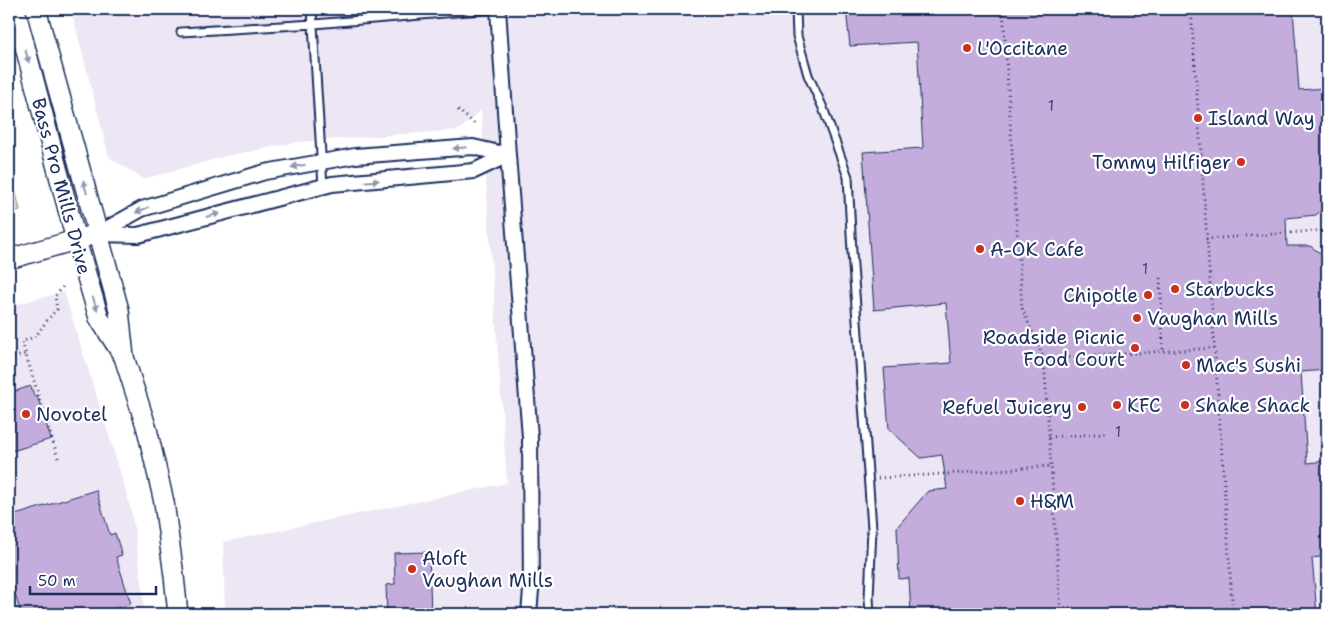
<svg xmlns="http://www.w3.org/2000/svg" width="1336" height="623" viewBox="0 0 1336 623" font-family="'Shantell Sans',sans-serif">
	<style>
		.built { fill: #ede6f4 }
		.green { fill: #cceaa2; stroke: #748c80 }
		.building { fill: #c4addc; stroke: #1b2f5e }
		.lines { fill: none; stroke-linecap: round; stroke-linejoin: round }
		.lane-casing { stroke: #1b2f5e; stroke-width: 11 }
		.street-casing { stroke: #1b2f5e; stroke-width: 18 }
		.secondary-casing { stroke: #1b2f5e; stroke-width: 22 }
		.path { stroke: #1b2f5e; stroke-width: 3; stroke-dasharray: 1 4; stroke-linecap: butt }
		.lane { stroke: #fff; stroke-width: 7 }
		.street { stroke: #fff; stroke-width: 14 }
		.secondary { stroke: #fff; stroke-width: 19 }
		.oneway { fill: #8d97ae }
		.poi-dot { fill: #c8321e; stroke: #fff; stroke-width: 2 }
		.labels { text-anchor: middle; stroke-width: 4.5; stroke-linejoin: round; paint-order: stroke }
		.number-label { font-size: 16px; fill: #454e7e }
		.poi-label { font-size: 19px; fill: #1b2f5e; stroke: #fff; text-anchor: start }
		.street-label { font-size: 19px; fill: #1b2f5e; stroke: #fff }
	</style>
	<rect width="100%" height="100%" fill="#fff"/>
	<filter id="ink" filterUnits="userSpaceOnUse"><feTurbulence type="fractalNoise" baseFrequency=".02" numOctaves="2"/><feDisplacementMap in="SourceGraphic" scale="10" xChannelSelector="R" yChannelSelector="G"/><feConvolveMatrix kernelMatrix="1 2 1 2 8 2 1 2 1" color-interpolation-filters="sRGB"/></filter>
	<g filter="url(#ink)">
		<path class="built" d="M 71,9 L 1327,9 L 1327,614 L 225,614 L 223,542 L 507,483 L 481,110 L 459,130 L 297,142 L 222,157 L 144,179 L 109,157 Z
			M 64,292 L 119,468 L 132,514 L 143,590 L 144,614 L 9,614 L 9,306 Z"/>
		<path class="green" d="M 9,164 L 20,210 L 9,213 Z"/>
		<path class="building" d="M 846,9 L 1293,9 L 1299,90 L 1326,88 L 1327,105 L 1327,205 L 1316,215 L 1286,218 L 1287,246 L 1310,246 L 1327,258 L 1327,370 L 1301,372 L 1307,463 L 1327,461 L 1327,556 L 1312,558 L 1317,614 L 911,614 L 909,578 L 899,579 L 897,527 L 928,491 L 947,489 L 942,455 L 921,458 L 889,429 L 884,368 L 951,363 L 946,303 L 874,310 L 863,152 L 923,148 L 917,42 L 850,46 Z
			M 31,386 L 34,396 L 37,395 L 51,439 L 9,452 L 9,393 Z
			M 96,490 L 110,535 L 115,533 L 122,555 L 116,557 L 131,604 L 97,614 L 21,614 L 9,574 L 9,517 Z
			M 429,552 L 431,614 L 387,614 L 386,585 L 395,584 L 394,553 Z"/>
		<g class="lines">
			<g class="lane-casing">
				<path id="lane" d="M 312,9 L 323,187
					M 796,9 L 797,36 L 808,75 L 823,108 L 848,177 L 852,252 L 872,528 L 869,598 L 870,614
					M 181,32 L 314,24 L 492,9"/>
			</g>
			<g class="street-casing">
				<path id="street" d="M 498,9 L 508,155 L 530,437 L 531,590 L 529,614
					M 97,234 L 142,209 L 265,172 L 355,156 L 473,147 L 508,155
					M 98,234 L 138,235 L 332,184 L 474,171 L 508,155"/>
			</g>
			<g class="secondary-casing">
				<path id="secondary" d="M 15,9 L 76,240 L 99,318 L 122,354
					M 36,9 L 119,310 L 124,357 L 147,429 L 164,502 L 174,576 L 178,614
					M 9,259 L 86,237"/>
			</g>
			<path class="path" d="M 1003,9 L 1022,308 L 1044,359 L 1061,614
				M 1191,9 L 1233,614
				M 458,110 L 476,125
				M 1206,239 L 1327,230
				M 1160,273 L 1163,351
				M 9,359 L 26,354
				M 1044,359 L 1214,348
				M 1049,437 L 1108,433
				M 58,458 L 22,342 L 36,336 L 45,323 L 57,309 L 55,296 L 65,284
				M 878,478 L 944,474 L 1051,466"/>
			<use href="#lane" class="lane"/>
			<use href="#street" class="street"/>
			<use href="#secondary" class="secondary"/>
		</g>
		<defs><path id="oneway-solid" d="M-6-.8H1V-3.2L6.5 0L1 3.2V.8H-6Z" transform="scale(1.25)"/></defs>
		<g class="oneway">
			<use href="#oneway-solid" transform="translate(27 56) rotate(75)"/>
			<use href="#oneway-solid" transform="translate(460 148) rotate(175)"/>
			<use href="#oneway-solid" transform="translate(298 166) rotate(170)"/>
			<use href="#oneway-solid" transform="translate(372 181) rotate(-5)"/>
			<use href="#oneway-solid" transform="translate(85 187) rotate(-105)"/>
			<use href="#oneway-solid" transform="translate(142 210) rotate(157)"/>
			<use href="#oneway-solid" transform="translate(213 215) rotate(-15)"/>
			<use href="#oneway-solid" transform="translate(95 304) rotate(73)"/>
		</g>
	</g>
	<g class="poi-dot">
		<circle cx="967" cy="48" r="5"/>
		<circle cx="1198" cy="118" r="5"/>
		<circle cx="1241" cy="162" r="5"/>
		<circle cx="980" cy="249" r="5"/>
		<circle cx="1175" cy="289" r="5"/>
		<circle cx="1148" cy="295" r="5"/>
		<circle cx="1137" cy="318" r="5"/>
		<circle cx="1135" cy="348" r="5"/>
		<circle cx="1186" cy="365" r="5"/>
		<circle cx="1117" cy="405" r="5"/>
		<circle cx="1185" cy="405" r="5"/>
		<circle cx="1082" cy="407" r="5"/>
		<circle cx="26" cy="414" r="5"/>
		<circle cx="1020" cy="501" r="5"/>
		<circle cx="412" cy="569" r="5"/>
	</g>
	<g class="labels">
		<g class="number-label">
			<text x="1051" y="111">1</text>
			<text x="1145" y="274">1</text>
			<text x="1118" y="437">1</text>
		</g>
		<g class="poi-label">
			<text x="977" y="55">L'Occitane</text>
			<text x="1208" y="125">Island Way</text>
			<text x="1231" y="169" text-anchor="end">Tommy Hilfiger</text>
			<text x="990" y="256">A-OK Cafe</text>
			<text x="1185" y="296">Starbucks</text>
			<text x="1138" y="302" text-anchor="end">Chipotle</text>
			<text x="1147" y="325">Vaughan Mills</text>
			<text x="1125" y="344" text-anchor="end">Roadside Picnic<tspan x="1125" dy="22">Food Court</tspan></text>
			<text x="1196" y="372">Mac's Sushi</text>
			<text x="1127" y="412">KFC</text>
			<text x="1195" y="412">Shake Shack</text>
			<text x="1072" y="414" text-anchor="end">Refuel Juicery</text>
			<text x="36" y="421">Novotel</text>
			<text x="1030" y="508">H&amp;M</text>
			<text x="422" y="565">Aloft<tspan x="422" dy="22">Vaughan Mills</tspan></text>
		</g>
		<g class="street-label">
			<text transform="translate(62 186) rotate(75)" y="7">Bass Pro Mills Drive</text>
		</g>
	</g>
	<rect width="1336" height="623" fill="none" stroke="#fff" stroke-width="30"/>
	<rect x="15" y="15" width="1306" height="593" fill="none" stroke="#1b2f5e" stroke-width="2" filter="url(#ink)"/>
	<path d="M30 586v8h126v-8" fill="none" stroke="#1b2f5e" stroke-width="2.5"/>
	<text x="38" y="586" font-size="15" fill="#1b2f5e" stroke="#ffffff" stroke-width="4" paint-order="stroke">50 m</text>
</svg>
